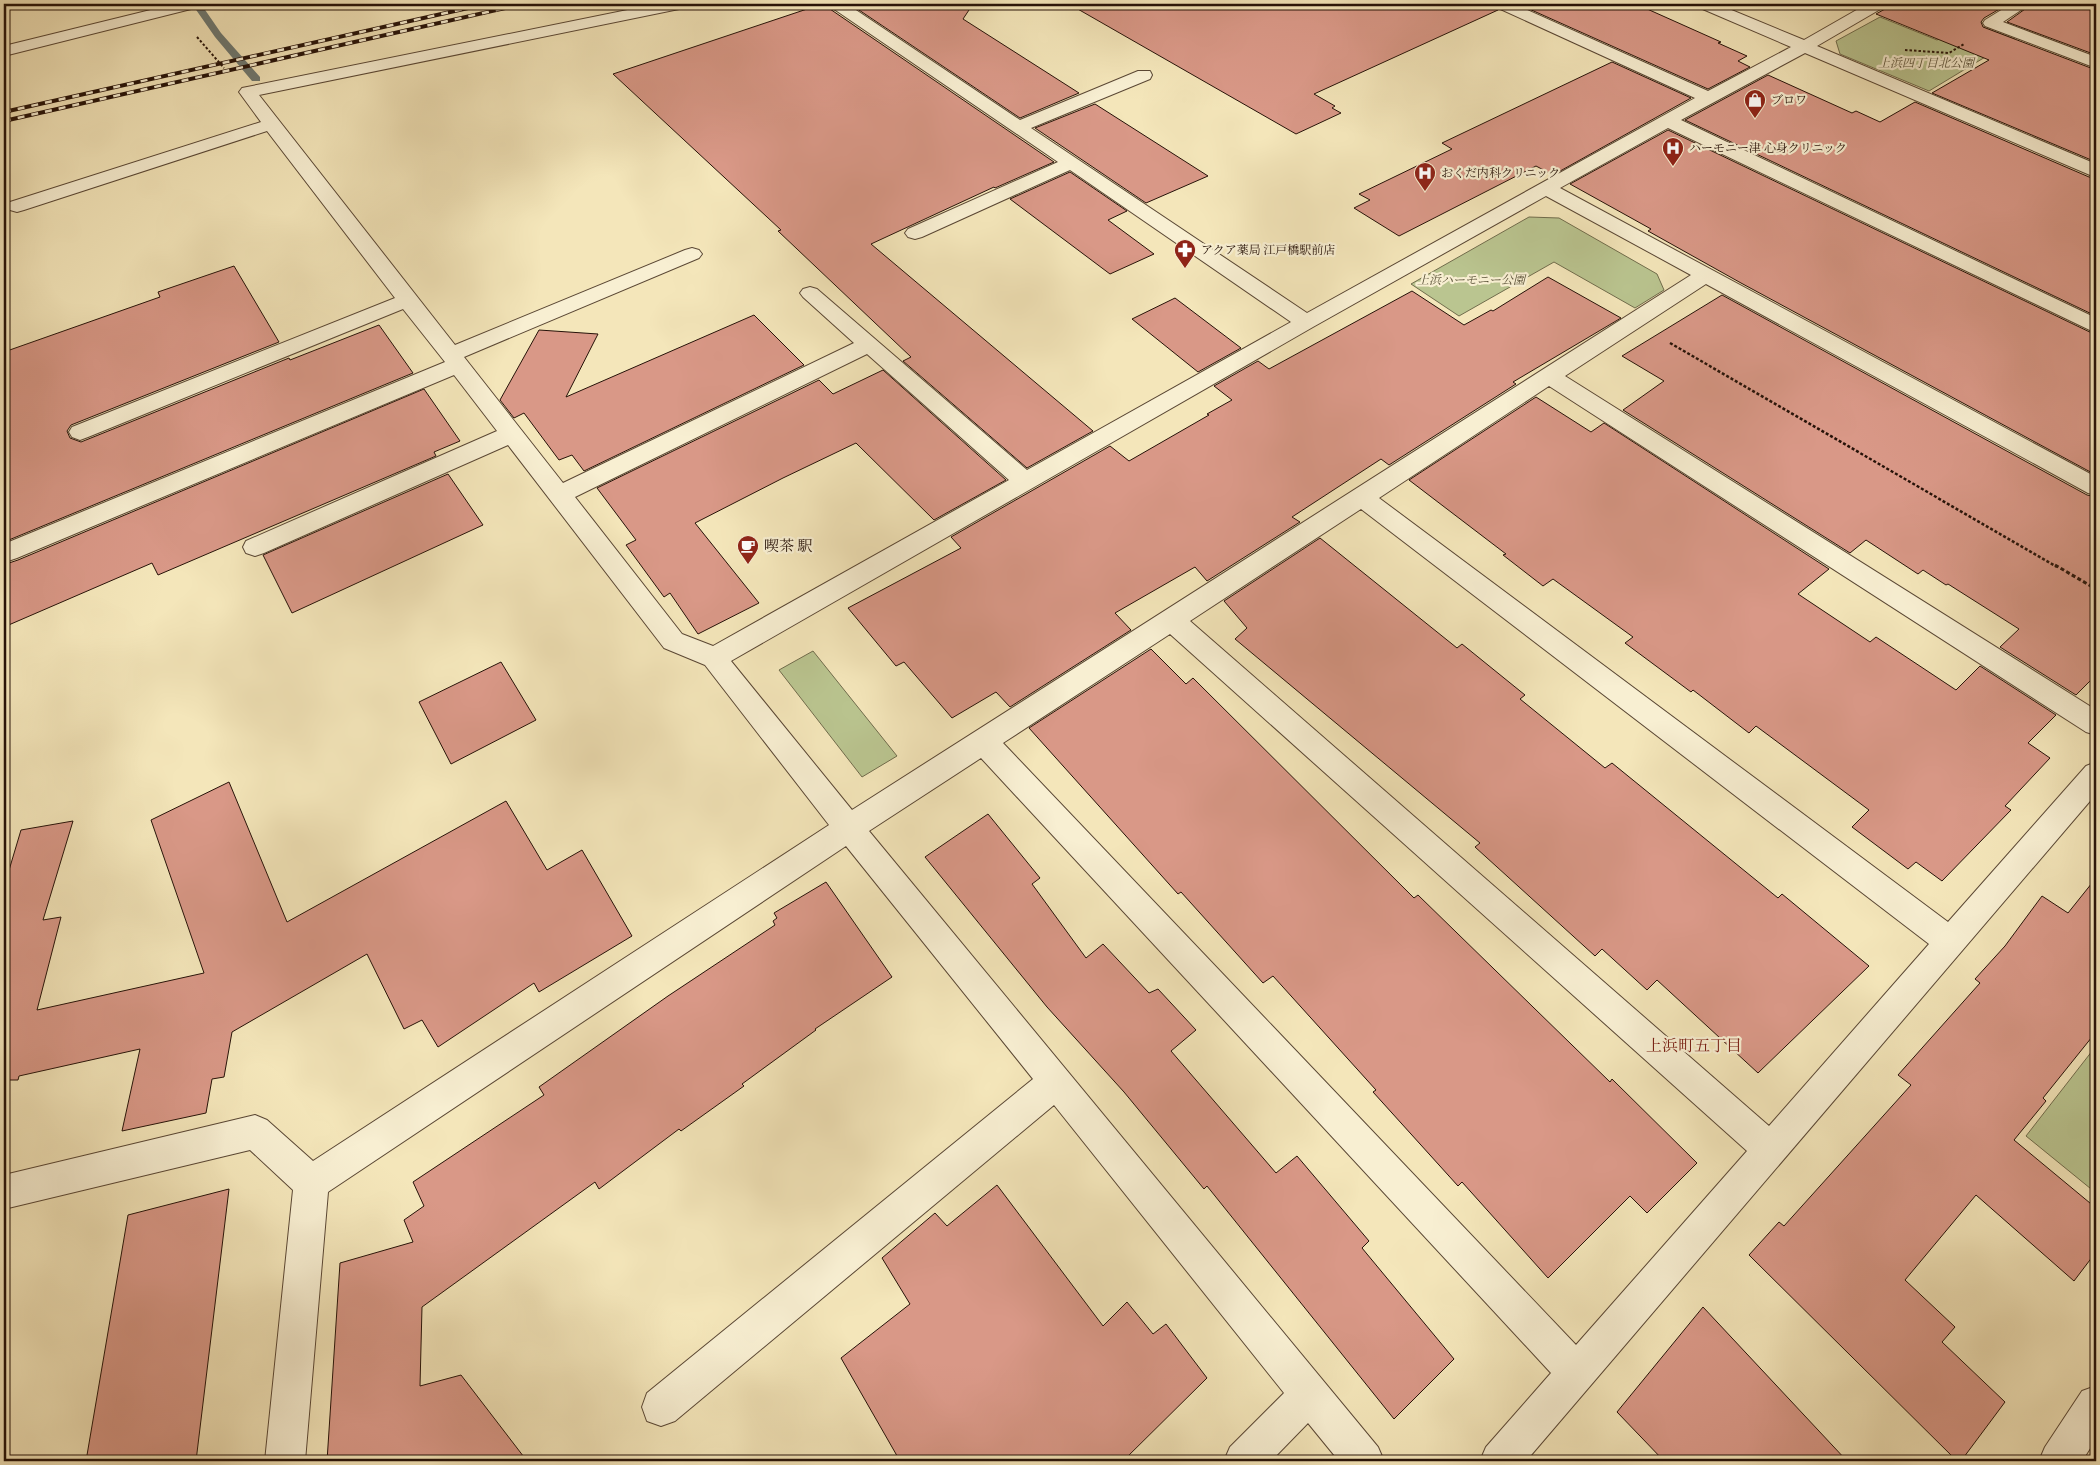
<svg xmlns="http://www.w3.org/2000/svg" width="2100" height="1465" viewBox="0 0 2100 1465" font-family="'Gentium Book Plus','Noto Serif JP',serif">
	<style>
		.green { fill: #bac590; stroke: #706c4c }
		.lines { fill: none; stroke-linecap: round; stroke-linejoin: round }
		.stream { fill: #6e7972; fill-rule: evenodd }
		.building { fill: #d99887; stroke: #261208 }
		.minor-casing { stroke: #5a4734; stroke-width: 2 }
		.path-far2 { stroke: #261208; stroke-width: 2; stroke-dasharray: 2.5 2; stroke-linecap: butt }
		.path-far1 { stroke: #261208; stroke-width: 2.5; stroke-dasharray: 3 2; stroke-linecap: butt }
		.path { stroke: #261208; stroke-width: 3; stroke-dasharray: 4 2.5; stroke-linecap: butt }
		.minor { fill: #f8efd2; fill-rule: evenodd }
		.rail-casing { stroke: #261208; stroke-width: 4 }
		.rail { stroke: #f8efd2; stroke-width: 2.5; stroke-dasharray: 7; stroke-linecap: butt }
		.labels { text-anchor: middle; stroke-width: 4.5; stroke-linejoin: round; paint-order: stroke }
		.far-park-label { font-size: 12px; font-style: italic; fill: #5a5138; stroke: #f8efd2 }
		.far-poi-label { font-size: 12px; fill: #261208; stroke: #f8efd2; text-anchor: start }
		.poi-label { font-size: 15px; fill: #261208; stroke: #f8efd2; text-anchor: start }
		.neighbourhood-label { font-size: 16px; fill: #7a1f14; stroke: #f8efd2 }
	</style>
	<rect width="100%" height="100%" fill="#f4e6ba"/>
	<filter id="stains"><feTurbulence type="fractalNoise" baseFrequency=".004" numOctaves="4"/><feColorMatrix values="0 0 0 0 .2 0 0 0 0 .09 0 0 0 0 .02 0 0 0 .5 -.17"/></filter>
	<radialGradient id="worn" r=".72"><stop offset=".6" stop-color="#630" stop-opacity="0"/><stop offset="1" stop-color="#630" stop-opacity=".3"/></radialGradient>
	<path class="green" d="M 1880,17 L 1937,40 L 1969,22 L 2015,39 L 1929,91 L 1840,54 L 1836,41 Z
		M 1529,217 L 1559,218 L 1657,274 L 1664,290 L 1635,308 L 1554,262 L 1459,316 L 1411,284 Z
		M 813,651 L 897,756 L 862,777 L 779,670 Z
		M 2096,1046 L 2096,1193 L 2026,1136 Z"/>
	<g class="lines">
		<path class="stream" d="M 192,4 L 201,4 L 221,33 L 260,77 L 260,81 L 252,81 L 215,37 Z"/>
	</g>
	<path class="building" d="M 822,4 L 827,4 L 830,9 L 1054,162 L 995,188 L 994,187 L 871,244 L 1093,431 L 1027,468 L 903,361 L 911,357 L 778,231 L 781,230 L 613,74 Z
		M 850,4 L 973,4 L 963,19 L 1079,93 L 1020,118 Z
		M 1069,4 L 1492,4 L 1498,10 L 1314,94 L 1335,106 L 1332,108 L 1341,113 L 1296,134 Z
		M 1518,4 L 1636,4 L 1721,42 L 1718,43 L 1747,56 L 1738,61 L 1750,67 L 1708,89 Z
		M 1888,4 L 2008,4 L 1984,18 L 1981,22 L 1983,27 L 2096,70 L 2096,162 L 1932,93 L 1989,60 L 1876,14 L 1885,9 Z
		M 2032,4 L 2096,4 L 2096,55 L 2007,22 Z
		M 1612,62 L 1691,98 L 1553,175 L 1536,166 L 1399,236 L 1354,208 L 1370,200 L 1359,194 L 1452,149 L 1442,143 Z
		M 1768,75 L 1852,113 L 1856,111 L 1880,122 L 1915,102 L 2089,177 L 2096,178 L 2096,316 L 1685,120 Z
		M 1095,104 L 1208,176 L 1146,203 L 1035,128 Z
		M 1668,130 L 2096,335 L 2096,475 L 1741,283 L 1648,231 L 1651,229 L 1570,184 Z
		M 1070,172 L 1127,211 L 1108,220 L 1154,254 L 1110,274 L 1010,199 Z
		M 234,266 L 279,342 L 71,425 L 67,431 L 70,438 L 81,442 L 289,358 L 290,360 L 379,325 L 413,373 L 4,542 L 4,352 L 160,297 L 158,292 Z
		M 1548,277 L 1621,318 L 1513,382 L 1516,384 L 1389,465 L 1381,459 L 1292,517 L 1300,522 L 1207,581 L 1195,567 L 1115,613 L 1131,630 L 1010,707 L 996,692 L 952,718 L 904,662 L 896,666 L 848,608 L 961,548 L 951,537 L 1110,446 L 1129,461 L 1209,415 L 1207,414 L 1232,400 L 1214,386 L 1258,361 L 1269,369 L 1412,291 L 1464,325 L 1491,310 L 1493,311 Z
		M 1722,295 L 2087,495 L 2096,497 L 2096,675 L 2076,695 L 2000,647 L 2019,629 L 1948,584 L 1946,585 L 1923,570 L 1918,574 L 1866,540 L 1850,553 L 1623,410 L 1664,381 L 1622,356 Z
		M 1175,298 L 1241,348 L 1198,372 L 1132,319 Z
		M 754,315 L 804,365 L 584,471 L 572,455 L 559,460 L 524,413 L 514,418 L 500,400 L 539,330 L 598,334 L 566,397 Z
		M 883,370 L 1006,480 L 934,520 L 856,443 L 783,478 L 695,523 L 759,603 L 698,634 L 670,593 L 664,597 L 626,545 L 636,540 L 597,488 L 819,380 L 833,394 Z
		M 424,389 L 460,441 L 434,452 L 436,456 L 158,575 L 152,563 L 4,627 L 4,562 L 9,563 L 18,560 Z
		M 1536,397 L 1591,432 L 1604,423 L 1829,569 L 1798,594 L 1870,642 L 1876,637 L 1956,690 L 1980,666 L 2056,715 L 2028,743 L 2050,758 L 2005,806 L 2011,810 L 1942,881 L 1916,862 L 1908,869 L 1852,827 L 1869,810 L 1756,726 L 1749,733 L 1693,690 L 1691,692 L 1625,643 L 1633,637 L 1553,579 L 1543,586 L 1503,555 L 1506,554 L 1409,480 Z
		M 448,474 L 483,525 L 292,613 L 263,555 Z
		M 1320,538 L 1457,648 L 1462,644 L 1525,695 L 1520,699 L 1605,768 L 1612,763 L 1778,898 L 1782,894 L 1869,966 L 1758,1073 L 1657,980 L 1647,990 L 1602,949 L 1595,956 L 1475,847 L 1480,843 L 1235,639 L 1247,628 L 1224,601 Z
		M 1151,649 L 1186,684 L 1193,678 L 1414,898 L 1418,895 L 1610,1082 L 1612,1079 L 1697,1163 L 1647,1213 L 1630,1196 L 1548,1278 L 1462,1182 L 1458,1186 L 1373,1092 L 1376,1090 L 1273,976 L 1263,983 L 1181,892 L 1178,894 L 1029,728 Z
		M 501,662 L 536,720 L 451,764 L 419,702 Z
		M 229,782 L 287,922 L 506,801 L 547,870 L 582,850 L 632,936 L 539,992 L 534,983 L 438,1047 L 422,1020 L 404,1029 L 367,954 L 232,1032 L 224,1077 L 212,1079 L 206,1113 L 122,1131 L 140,1049 L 19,1076 L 18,1080 L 4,1080 L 4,887 L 21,830 L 73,821 L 43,920 L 61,917 L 37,1010 L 204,973 L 151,820 Z
		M 988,814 L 1040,878 L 1032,884 L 1086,958 L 1103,944 L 1149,993 L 1158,989 L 1196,1030 L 1171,1051 L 1276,1173 L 1297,1156 L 1369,1241 L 1362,1248 L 1454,1359 L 1394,1419 L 1207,1186 L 1204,1189 L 1124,1092 L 1047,1007 L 925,857 Z
		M 2096,878 L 2096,1032 L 2043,1098 L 2046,1101 L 2014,1140 L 2096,1208 L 2096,1252 L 2074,1281 L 1976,1195 L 1905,1280 L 1955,1327 L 1942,1342 L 2005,1402 L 1961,1461 L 1957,1461 L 1749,1255 L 1779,1222 L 1784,1226 L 1911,1085 L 1898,1075 L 1980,983 L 1975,979 L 2005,946 L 2042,896 L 2068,913 Z
		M 826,882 L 892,977 L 815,1029 L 816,1030 L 742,1084 L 744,1086 L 681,1131 L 679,1129 L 599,1189 L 595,1182 L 422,1307 L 420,1386 L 461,1375 L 527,1461 L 327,1461 L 340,1263 L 413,1242 L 404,1220 L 424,1206 L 413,1182 L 544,1095 L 539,1087 L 668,996 L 775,925 L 773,921 L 777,918 L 774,913 Z
		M 997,1185 L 1103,1326 L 1127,1302 L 1153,1334 L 1166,1324 L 1207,1378 L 1123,1461 L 900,1461 L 841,1358 L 910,1304 L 882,1258 L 935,1213 L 947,1226 Z
		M 229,1189 L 196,1461 L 86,1461 L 128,1215 Z
		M 1703,1307 L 1847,1461 L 1664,1461 L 1617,1412 Z"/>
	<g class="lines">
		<g class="minor-casing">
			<path id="minor" d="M 175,4 L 201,4 L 199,7 L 4,56 L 4,46 Z
				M 657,4 L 687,4 L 685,7 L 679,9 L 259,95 L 455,345 L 685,250 L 692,248 L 699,250 L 702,254 L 699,258 L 464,357 L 563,483 L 854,343 L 803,297 L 800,293 L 803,289 L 810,287 L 817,289 L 1027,470 L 1291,322 L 1070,170 L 922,237 L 915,239 L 908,237 L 905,233 L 908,229 L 1058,162 L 831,7 L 829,4 L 847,4 L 1020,120 L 1138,71 L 1150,71 L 1152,75 L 1150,79 L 1031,128 L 1307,313 L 1695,98 L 1496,7 L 1494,4 L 1514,4 L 1708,91 L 1791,47 L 1698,7 L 1696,4 L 1717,4 L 1804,40 L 1867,4 L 1886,4 L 1884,7 L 1817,46 L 2096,164 L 2096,176 L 2090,175 L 1805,53 L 1681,120 L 2096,318 L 2096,333 L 1668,128 L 1560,188 L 2096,477 L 2096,495 L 2088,493 L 1706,284 L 1565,376 L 2096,710 L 2096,735 L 2086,732 L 1549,386 L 1379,498 L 1948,922 L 2086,766 L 2096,762 L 2096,794 L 1526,1461 L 1480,1461 L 1486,1447 L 1551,1373 L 981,758 L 869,831 L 1378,1447 L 1384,1461 L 1339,1461 L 1308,1423 L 1271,1461 L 1224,1461 L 1230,1447 L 1284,1393 L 1054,1105 L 675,1421 L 661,1426 L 647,1421 L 642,1407 L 647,1393 L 1033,1079 L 846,846 L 328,1192 L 305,1461 L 265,1461 L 293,1190 L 250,1150 L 4,1209 L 4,1175 L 255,1115 L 267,1120 L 313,1161 L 829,825 L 705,665 L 664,648 L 508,445 L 264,553 L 255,556 L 246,553 L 243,547 L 246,541 L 497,431 L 454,375 L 17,558 L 8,561 L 4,560 L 4,544 L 445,362 L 403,309 L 88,437 L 80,440 L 72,437 L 69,432 L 72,427 L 395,298 L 267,131 L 24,210 L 17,212 L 10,210 L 8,206 L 10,202 L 261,122 L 239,92 L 242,88 ZM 1546,196 L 1691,275 L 852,810 L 731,661 L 1313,327 ZM 867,354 L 1009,480 L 713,646 L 682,634 L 575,497 ZM 1361,509 L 1929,944 L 1769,1126 L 1190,621 ZM 1170,634 L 1747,1151 L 1576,1345 L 1003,743 Z
				M 2011,4 L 2030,4 L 2003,22 L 2096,57 L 2096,68 L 1985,26 L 1983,23 L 1985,20 Z
				M 2096,1386 L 2096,1439 L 2082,1461 L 2039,1461 L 2045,1447 L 2082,1391 Z"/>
		</g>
		<path class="path-far2" d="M 197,37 L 224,68
			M 1905,50 L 1949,53 L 1964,44"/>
		<path class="path-far1" d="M 1670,343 L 2057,567"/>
		<path class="path" d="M 2055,565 L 2096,589"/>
		<use href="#minor" class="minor"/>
		<g class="rail-casing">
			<path id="rail" d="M 4,112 L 486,4
				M 4,121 L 523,4"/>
		</g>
		<use href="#rail" class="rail"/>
	</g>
	<defs>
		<g id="shop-pin" transform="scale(1.125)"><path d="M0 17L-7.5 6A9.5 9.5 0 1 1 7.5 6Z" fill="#8f2418" stroke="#f8efd2"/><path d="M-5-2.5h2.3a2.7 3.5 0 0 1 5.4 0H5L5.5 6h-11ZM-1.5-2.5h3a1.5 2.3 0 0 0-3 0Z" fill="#fff"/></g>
		<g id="hospital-pin" transform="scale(1.125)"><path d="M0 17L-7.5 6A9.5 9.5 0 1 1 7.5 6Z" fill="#8f2418" stroke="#f8efd2"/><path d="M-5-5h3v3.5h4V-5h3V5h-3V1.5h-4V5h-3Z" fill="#fff"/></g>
		<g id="pharmacy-pin" transform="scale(1.125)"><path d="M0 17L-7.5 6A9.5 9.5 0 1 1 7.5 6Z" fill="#8f2418" stroke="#f8efd2"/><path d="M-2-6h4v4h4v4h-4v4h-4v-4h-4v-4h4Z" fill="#fff"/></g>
		<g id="cafe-pin" transform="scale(1.125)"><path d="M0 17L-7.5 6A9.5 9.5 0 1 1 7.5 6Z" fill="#8f2418" stroke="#f8efd2"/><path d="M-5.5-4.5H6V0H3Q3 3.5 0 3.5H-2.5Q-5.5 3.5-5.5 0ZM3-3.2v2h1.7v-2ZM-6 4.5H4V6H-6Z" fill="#fff"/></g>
	</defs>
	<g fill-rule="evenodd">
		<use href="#shop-pin" x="1755" y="100"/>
		<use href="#hospital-pin" x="1673" y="148"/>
		<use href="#hospital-pin" x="1425" y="173"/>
		<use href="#pharmacy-pin" x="1185" y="250"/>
		<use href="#cafe-pin" x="748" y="546"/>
	</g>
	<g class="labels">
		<g class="far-park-label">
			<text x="1926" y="67">上浜四丁目北公園</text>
			<text x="1471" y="284">上浜ハーモニー公園</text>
		</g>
		<g class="far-poi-label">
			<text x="1771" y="104">ブロワ</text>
			<text x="1689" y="152">ハーモニー津 心身クリニック</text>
			<text x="1441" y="177">おくだ内科クリニック</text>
			<text x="1201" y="254">アクア薬局 江戸橋駅前店</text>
		</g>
		<g class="poi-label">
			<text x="764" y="551">喫茶 駅</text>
		</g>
		<g class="neighbourhood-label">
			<text x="1694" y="1051">上浜町五丁目</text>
		</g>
	</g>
	<rect width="2100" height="1465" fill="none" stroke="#f4e6ba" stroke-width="20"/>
	<rect x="5" y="5" width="2090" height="1455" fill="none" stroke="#261208" stroke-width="2.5"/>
	<rect x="10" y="10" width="2080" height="1445" fill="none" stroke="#261208"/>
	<rect width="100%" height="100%" filter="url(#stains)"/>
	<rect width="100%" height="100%" fill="url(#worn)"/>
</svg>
